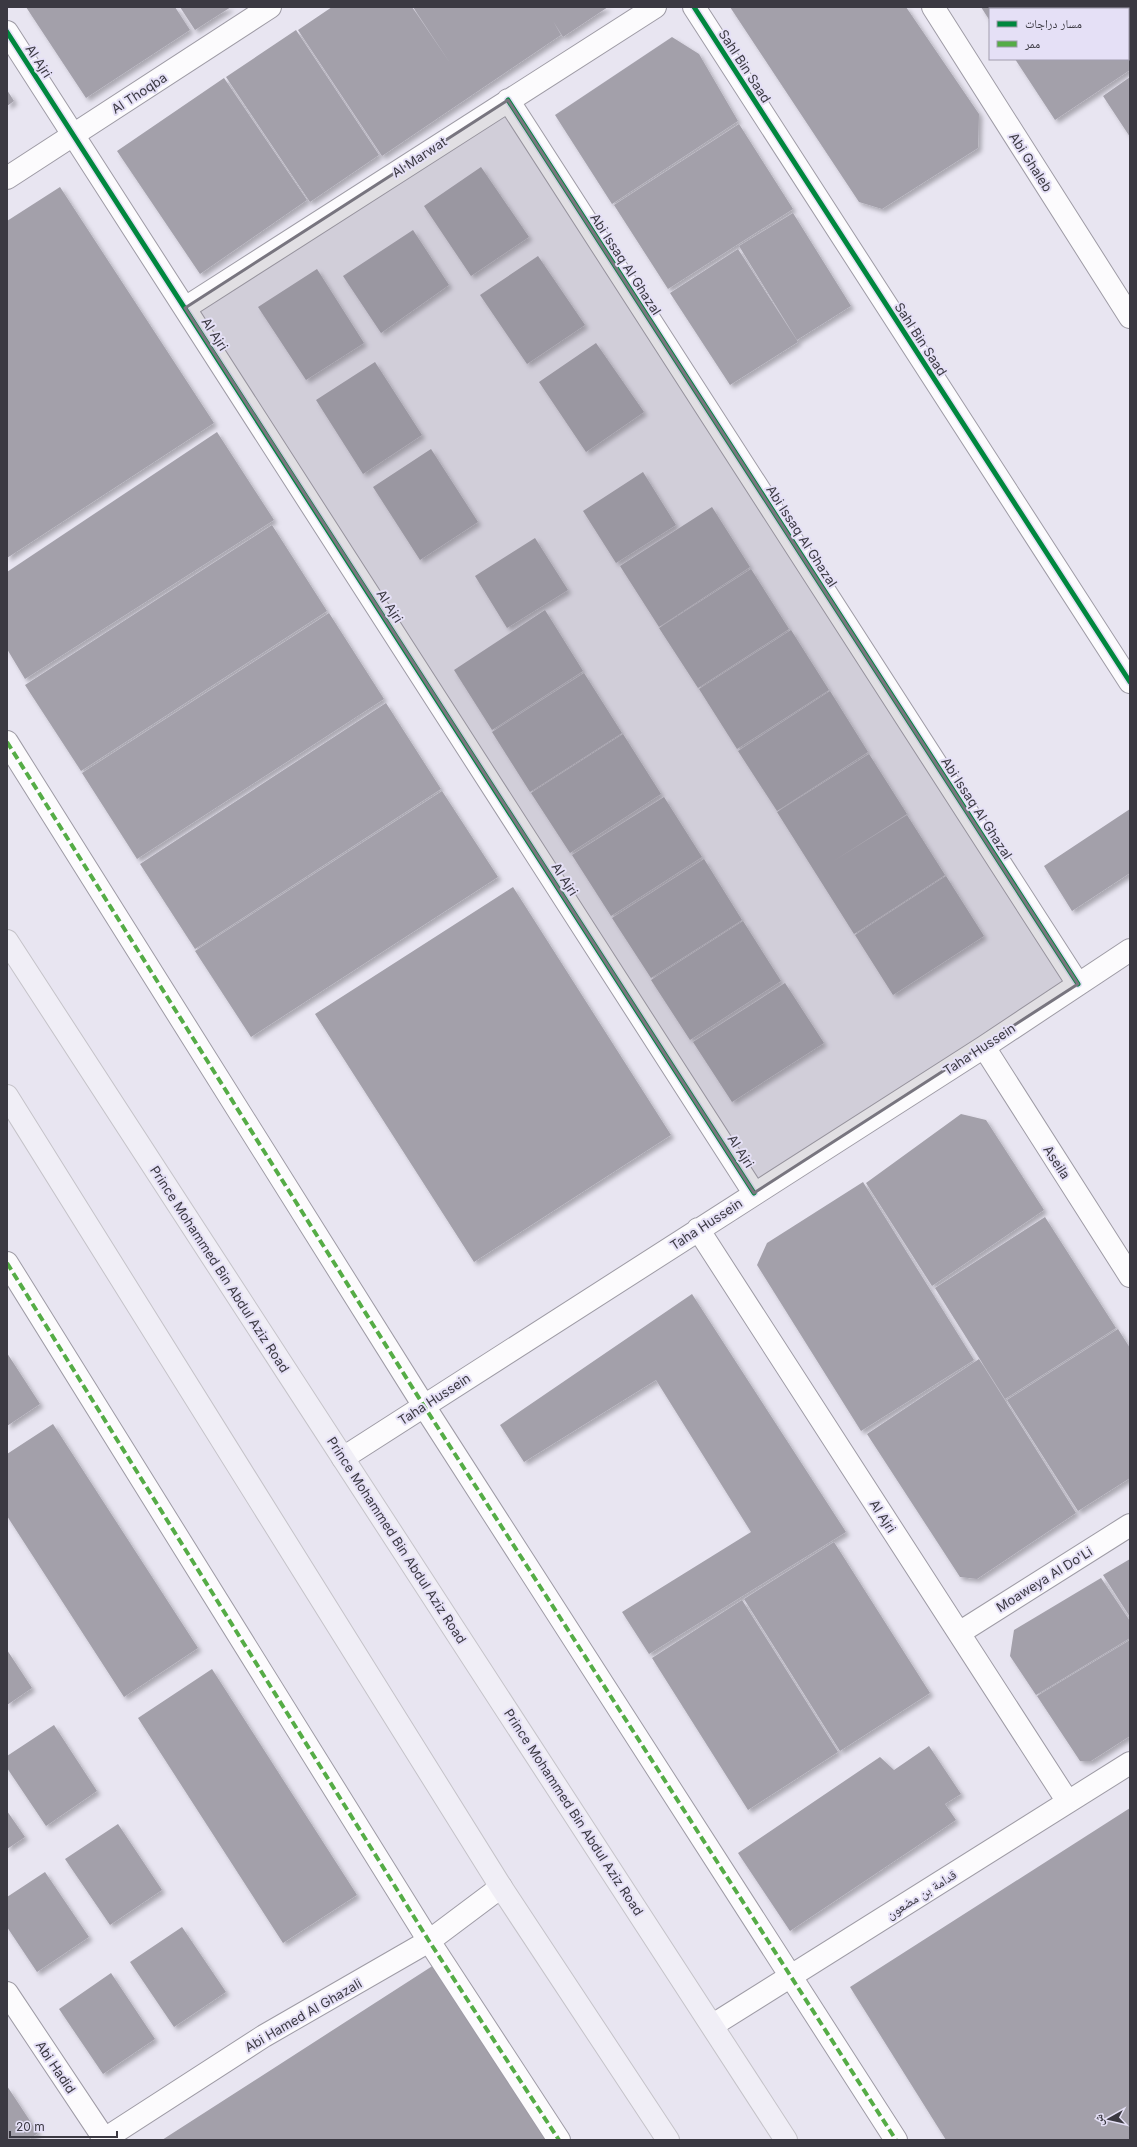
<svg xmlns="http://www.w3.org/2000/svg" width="1137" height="2147" viewBox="0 0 1137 2147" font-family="Inter,'Noto Naskh Arabic',sans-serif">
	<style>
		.building { fill: #a3a0aa; filter: url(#shadow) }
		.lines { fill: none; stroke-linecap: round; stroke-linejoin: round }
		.minor-casing { stroke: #9e9ba5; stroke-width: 24 }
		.major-casing { stroke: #c5c3c9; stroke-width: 24 }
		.minor { stroke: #fcfbfd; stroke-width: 22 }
		.major { stroke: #f0eef6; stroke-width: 22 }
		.quiet { stroke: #55ac46; stroke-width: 4; stroke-dasharray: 8 4; stroke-linecap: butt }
		.cycleway-casing { stroke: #e5e0f6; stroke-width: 8 }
		.cycleway { stroke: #00873e; stroke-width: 5 }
		.marked { fill: #78757f; fill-opacity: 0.2; stroke: #78757f; stroke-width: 3; stroke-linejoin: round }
		.labels { text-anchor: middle; stroke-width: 4; stroke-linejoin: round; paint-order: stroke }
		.street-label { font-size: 13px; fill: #3b3942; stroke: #e5e0f6 }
	</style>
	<defs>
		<filter id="shadow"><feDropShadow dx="3.5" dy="3.5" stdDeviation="2" flood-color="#0004"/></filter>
	</defs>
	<rect width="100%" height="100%" fill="#e8e5f1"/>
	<path class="building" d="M 26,7 L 175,7 L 190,30 L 86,98 Z
		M 180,7 L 231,7 L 195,30 Z
		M 332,7 L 412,7 L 450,63 L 413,7 L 608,7 L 563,37 L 553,21 L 561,35 L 382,156 L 298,30 Z
		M 730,7 L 906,7 L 979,114 L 978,148 L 882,209 L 859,202 Z
		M 981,7 L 1024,7 L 1021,9 L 990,9 L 990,21 Z
		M 1039,7 L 1130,7 L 1130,70 L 1055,120 L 1015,59 L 1128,59 L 1128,9 L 1036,9 Z
		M 296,30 L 379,155 L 310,202 L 226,77 Z
		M 672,37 L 699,54 L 738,121 L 612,204 L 555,115 Z
		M 1130,77 L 1130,137 L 1103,96 Z
		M 224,78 L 307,200 L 200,274 L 117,151 Z
		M 7,90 L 14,101 L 7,106 Z
		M 739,124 L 793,209 L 668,289 L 614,205 Z
		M 481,167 L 529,237 L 471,276 L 424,206 Z
		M 60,187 L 214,423 L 7,558 L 7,221 Z
		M 793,213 L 851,306 L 797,340 L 739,246 Z
		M 413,230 L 449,285 L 381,333 L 343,276 Z
		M 738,249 L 798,342 L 730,385 L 670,293 Z
		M 538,256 L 585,325 L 527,364 L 480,295 Z
		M 317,269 L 364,343 L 306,380 L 258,307 Z
		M 596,343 L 644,412 L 586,452 L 539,382 Z
		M 375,362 L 422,435 L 363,474 L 316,400 Z
		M 217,432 L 274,520 L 25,679 L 7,649 L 7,572 Z
		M 431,449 L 478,522 L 420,560 L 373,487 Z
		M 643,472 L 676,525 L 616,563 L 583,511 Z
		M 712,507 L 750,567 L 659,627 L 620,566 Z
		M 272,525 L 327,611 L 81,771 L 25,685 Z
		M 535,538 L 568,590 L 507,628 L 475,576 Z
		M 751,569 L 789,629 L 698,688 L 659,628 Z
		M 545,610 L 583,671 L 492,730 L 454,670 Z
		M 329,613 L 384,699 L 137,859 L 82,773 Z
		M 791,630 L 829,690 L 737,749 L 699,689 Z
		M 584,673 L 622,733 L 530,792 L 492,732 Z
		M 830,691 L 868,752 L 777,811 L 738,751 Z
		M 386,703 L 441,789 L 195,949 L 140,864 Z
		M 623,734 L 661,794 L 570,853 L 531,793 Z
		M 869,754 L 907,814 L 832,862 L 907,815 L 945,875 L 854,934 L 777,812 Z
		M 442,791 L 498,877 L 251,1037 L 195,951 Z
		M 664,797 L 702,857 L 611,916 L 572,855 Z
		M 1130,809 L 1130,873 L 1072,911 L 1044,866 Z
		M 704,859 L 742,920 L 651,978 L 612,918 Z
		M 946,876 L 984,936 L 893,995 L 855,935 Z
		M 513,887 L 671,1135 L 474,1262 L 315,1014 Z
		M 743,921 L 781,981 L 690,1040 L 651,980 Z
		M 785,983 L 824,1043 L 732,1102 L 693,1042 Z
		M 961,1114 L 986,1120 L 1044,1210 L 932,1286 L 866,1183 Z
		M 863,1182 L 974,1360 L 861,1431 L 757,1265 L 767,1243 Z
		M 1045,1217 L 1116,1328 L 1005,1399 L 935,1288 Z
		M 692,1294 L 846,1532 L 649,1654 L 622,1612 L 751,1532 L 656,1380 L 524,1462 L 500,1425 Z
		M 1118,1329 L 1130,1348 L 1130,1478 L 1078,1511 L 1007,1400 Z
		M 7,1353 L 40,1404 L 7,1426 Z
		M 979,1359 L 1076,1513 L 977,1579 L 960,1577 L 867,1434 Z
		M 53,1424 L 198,1648 L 124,1697 L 7,1516 L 7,1454 Z
		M 834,1542 L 930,1693 L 840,1751 L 744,1599 Z
		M 1130,1559 L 1130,1617 L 1103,1575 Z
		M 1101,1578 L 1130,1621 L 1130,1638 L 1036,1695 L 1010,1656 L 1014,1630 Z
		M 742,1600 L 838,1752 L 748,1810 L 652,1658 Z
		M 1130,1640 L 1130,1736 L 1091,1761 L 1080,1761 L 1037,1696 Z
		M 7,1650 L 32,1688 L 7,1705 Z
		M 212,1669 L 357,1895 L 283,1943 L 138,1718 Z
		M 54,1725 L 97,1791 L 46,1826 L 7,1768 L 7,1756 Z
		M 929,1746 L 961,1794 L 945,1804 L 956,1820 L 790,1931 L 738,1853 L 880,1757 L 894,1770 Z
		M 1130,1808 L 1130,2140 L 946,2140 L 850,1987 Z
		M 7,1811 L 25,1837 L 7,1849 Z
		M 118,1824 L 162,1890 L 110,1925 L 65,1859 Z
		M 45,1872 L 89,1937 L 37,1972 L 7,1927 L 7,1897 Z
		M 182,1927 L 226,1992 L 174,2027 L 130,1962 Z
		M 434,1965 L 546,2140 L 162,2140 Z
		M 111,1973 L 155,2039 L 103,2074 L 59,2009 Z
		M 7,2086 L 38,2133 L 28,2140 L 7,2140 Z"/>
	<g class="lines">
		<g class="minor-casing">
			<path id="minor" d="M 694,7 L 1130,682
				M 933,7 L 1130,317
				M 7,32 L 754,1193
				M 508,100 L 1078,984
				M 7,178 L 270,7
				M 185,308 L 655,7
				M 7,742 L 424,1406 L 896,2140
				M 984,1047 L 1130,1276
				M 698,1229 L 1068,1802
				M 7,1263 L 429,1941 L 559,2140
				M 343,1458 L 984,1047 L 1130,950
				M 959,1633 L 1130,1525
				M 7,1993 L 105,2140
				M 713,2025 L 1130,1763
				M 103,2140 L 264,2036 L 429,1941 L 501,1887"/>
		</g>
		<g class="major-casing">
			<path id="major" d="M 7,941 L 786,2140
				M 7,1096 L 501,1887 L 668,2140"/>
		</g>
		<use href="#minor" class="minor"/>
		<use href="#major" class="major"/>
		<path class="quiet" d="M 7,742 L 424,1406 L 896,2140
			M 7,1263 L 429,1941 L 559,2140"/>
		<g class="cycleway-casing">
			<path id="cycleway" d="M 694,7 L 1130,682
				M 7,32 L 754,1193
				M 508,100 L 1078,984"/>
		</g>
		<use href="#cycleway" class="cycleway"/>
	</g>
	<path class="marked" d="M 508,100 L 1078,984 L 754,1193 L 185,308 Z"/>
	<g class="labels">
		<g class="street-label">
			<text transform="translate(39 61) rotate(57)" y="5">Al Ajri</text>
			<text transform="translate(745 66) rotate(57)" y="5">Sahl Bin Saad</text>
			<text transform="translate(139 93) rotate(-33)" y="5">Al Thoqba</text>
			<text transform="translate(419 157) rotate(-33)" y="5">Al Marwat</text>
			<text transform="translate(1031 162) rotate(57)" y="5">Abi Ghaleb</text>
			<text transform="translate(626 264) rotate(57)" y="5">Abi Issaq Al Ghazal</text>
			<text transform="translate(215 334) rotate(57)" y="5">Al Ajri</text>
			<text transform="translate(921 339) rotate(57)" y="5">Sahl Bin Saad</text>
			<text transform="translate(802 536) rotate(57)" y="5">Abi Issaq Al Ghazal</text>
			<text transform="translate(390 606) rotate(57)" y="5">Al Ajri</text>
			<text transform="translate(977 808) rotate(57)" y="5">Abi Issaq Al Ghazal</text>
			<text transform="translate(565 879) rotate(57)" y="5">Al Ajri</text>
			<text transform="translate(979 1049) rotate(-33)" y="5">Taha Hussein</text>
			<text transform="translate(741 1151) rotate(57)" y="5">Al Ajri</text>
			<text transform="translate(1057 1162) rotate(57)" y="5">Aseila</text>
			<text transform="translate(706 1224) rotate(-33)" y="5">Taha Hussein</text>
			<text transform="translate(220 1269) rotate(57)" y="5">Prince Mohammed Bin Abdul Aziz Road</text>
			<text transform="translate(434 1399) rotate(-33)" y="5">Taha Hussein</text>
			<text transform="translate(883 1516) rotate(57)" y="5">Al Ajri</text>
			<text transform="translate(397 1540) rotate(57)" y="5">Prince Mohammed Bin Abdul Aziz Road</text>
			<text transform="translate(1044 1579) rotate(-32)" y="5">Moaweya Al Do'Li</text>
			<text transform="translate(574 1812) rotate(57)" y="5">Prince Mohammed Bin Abdul Aziz Road</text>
			<text transform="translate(921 1894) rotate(-32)" y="5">قدامة بن مضعون</text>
			<text transform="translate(303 2015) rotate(-30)" y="5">Abi Hamed Al Ghazali</text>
			<text transform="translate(56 2067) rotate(56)" y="5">Abi Hadid</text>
		</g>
	</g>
	<rect width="1137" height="2147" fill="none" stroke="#3b3942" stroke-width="16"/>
	<rect x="989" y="8" width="140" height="52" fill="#e5e0f6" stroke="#a19dae"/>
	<rect x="997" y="21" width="20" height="6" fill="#00873e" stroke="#a19dae"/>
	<text x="1025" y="28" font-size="12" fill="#3b3942">مسار دراجات</text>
	<rect x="997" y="41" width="20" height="6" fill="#55ac46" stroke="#a19dae"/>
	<text x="1025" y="48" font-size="12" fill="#3b3942">ممر</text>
	<g transform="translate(1109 2119) rotate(262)" stroke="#e5e0f6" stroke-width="3" paint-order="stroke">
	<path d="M0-3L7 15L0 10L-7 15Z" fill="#3b3942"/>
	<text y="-6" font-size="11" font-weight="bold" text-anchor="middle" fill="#3b3942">ش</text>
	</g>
	<path d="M10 2131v6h107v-6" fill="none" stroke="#3b3942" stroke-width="2"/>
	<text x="16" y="2131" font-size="12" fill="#3b3942" stroke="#e5e0f6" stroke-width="3" paint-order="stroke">20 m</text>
</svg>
